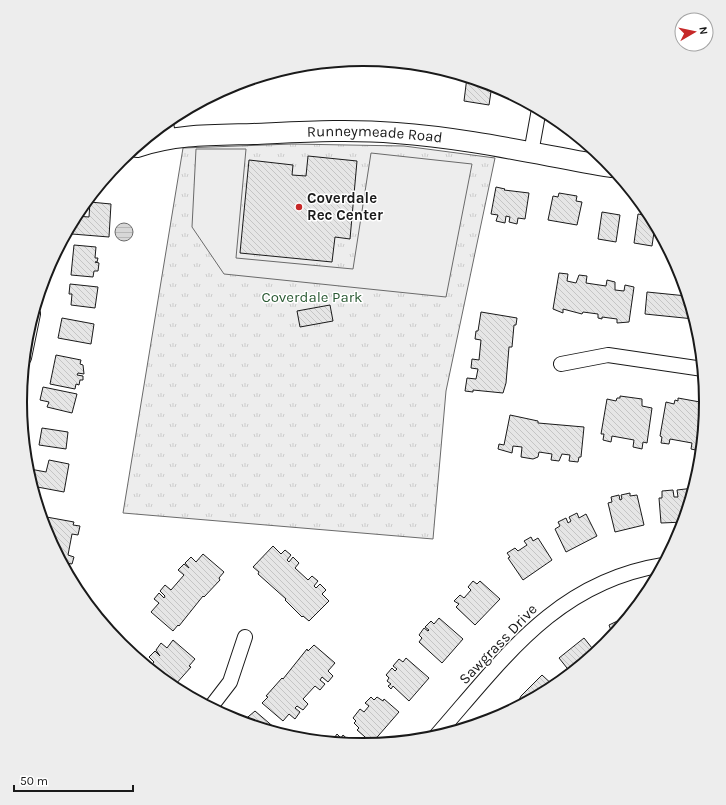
<svg xmlns="http://www.w3.org/2000/svg" width="726" height="805" viewBox="0 0 726 805" font-family="Karla,sans-serif">
	<style>
		.grass { fill: url(#grass-tufts); stroke: #6a6a6a }
		.built { fill: #ededed; stroke: #6a6a6a }
		.water { fill: url(#water-rules); stroke: #6a6a6a }
		.building { fill: url(#building-back-hatch); stroke: #1a1a1a }
		.lines { fill: none; stroke-linecap: round; stroke-linejoin: round }
		.lane-casing { stroke: #1a1a1a; stroke-width: 9 }
		.street-casing { stroke: #1a1a1a; stroke-width: 16 }
		.secondary-casing { stroke: #1a1a1a; stroke-width: 22 }
		.lane { stroke: #fff; stroke-width: 7 }
		.street { stroke: #fff; stroke-width: 14 }
		.secondary { stroke: #fff; stroke-width: 20 }
		.poi-dot { fill: #c62828; stroke: #fff; stroke-width: 1.5 }
		.labels { text-anchor: middle; stroke-width: 3; stroke-linejoin: round; paint-order: stroke }
		.street-label { font-size: 15px; fill: #1a1a1a; stroke: #fff }
		.poi-label { font-size: 15px; font-weight: bold; fill: #1a1a1a; stroke: #fff; text-anchor: start }
		.park-label { font-size: 15px; fill: #2b5a34; stroke: #fff }
		.rim { fill: none; stroke: #1a1a1a; stroke-width: 2 }
	</style>
	<defs>
		<pattern id="grass-tufts" width="24" height="20" patternUnits="userSpaceOnUse"><rect width="24" height="20" fill="#ededed"/><path d="M3 7l-1-3M5 7V3M7 7l1-3M15 17l-1-3M17 17v-4M19 17l1-3" fill="none" stroke="#cbcbcb"/></pattern>
		<pattern id="water-rules" width="6" height="5" patternUnits="userSpaceOnUse"><rect width="6" height="5" fill="#d7d7d7"/><path d="M0 2.5h6" fill="none" stroke="#b8b8b8"/></pattern>
		<pattern id="building-back-hatch" width="6" height="6" patternUnits="userSpaceOnUse"><rect width="6" height="6" fill="#e6e6e6"/><path d="M-1 5l2 2M0 0l6 6M5-1l2 2" fill="none" stroke="#c5c5c5"/></pattern>
	</defs>
	<rect width="100%" height="100%" fill="#fff"/>
	<path class="grass" d="M 292,144 L 404,146 L 495,158 L 446,391 L 433,539 L 123,513 L 183,148 Z"/>
	<path class="built" d="M 196,149 L 246,149 L 236,258 L 353,269 L 371,153 L 472,164 L 446,297 L 224,274 L 192,227 Z"/>
	<path class="water" d="M115 232a9 9 0 1 1 18 0a9 9 0 1 1-18 0Z"/>
	<path class="building" d="M 467,77 L 492,85 L 489,105 L 464,101 Z
		M 308,156 L 357,161 L 350,239 L 335,237 L 332,262 L 240,253 L 249,160 L 293,165 L 292,175 L 306,176 Z
		M 496,187 L 505,189 L 504,190 L 529,193 L 525,219 L 518,218 L 517,224 L 509,222 L 510,217 L 506,216 L 505,223 L 496,221 L 498,215 L 491,214 Z
		M 559,193 L 577,196 L 576,201 L 582,202 L 577,225 L 548,220 L 553,196 L 558,197 Z
		M 90,202 L 111,204 L 109,237 L 72,234 L 73,221 L 76,216 L 89,217 Z
		M 602,212 L 620,215 L 616,242 L 598,239 Z
		M 638,214 L 650,216 L 655,225 L 652,246 L 634,243 Z
		M 74,245 L 96,247 L 95,258 L 98,258 L 97,262 L 95,262 L 99,263 L 98,271 L 94,271 L 93,277 L 71,275 Z
		M 559,273 L 568,274 L 567,281 L 576,283 L 579,275 L 587,276 L 586,283 L 606,286 L 607,280 L 615,282 L 615,290 L 624,291 L 625,285 L 634,287 L 629,322 L 617,323 L 617,319 L 602,317 L 602,319 L 598,318 L 598,314 L 583,312 L 582,314 L 563,309 L 563,313 L 553,309 Z
		M 70,284 L 98,287 L 95,308 L 71,305 L 72,294 L 69,294 Z
		M 647,292 L 687,296 L 694,319 L 645,314 Z
		M 330,305 L 333,321 L 300,327 L 297,311 Z
		M 481,312 L 517,318 L 516,325 L 514,325 L 512,347 L 509,347 L 506,383 L 503,393 L 473,390 L 473,392 L 465,391 L 467,378 L 476,379 L 478,369 L 471,368 L 472,359 L 479,360 L 481,340 L 475,339 L 476,331 L 478,331 Z
		M 62,318 L 94,324 L 91,344 L 58,338 Z
		M 56,355 L 81,360 L 80,364 L 83,365 L 84,374 L 78,373 L 77,375 L 83,376 L 83,380 L 80,380 L 79,385 L 76,384 L 75,389 L 50,384 Z
		M 43,387 L 77,394 L 72,413 L 47,407 L 49,402 L 40,400 Z
		M 620,396 L 642,399 L 642,406 L 652,408 L 647,443 L 643,442 L 642,449 L 633,447 L 634,440 L 612,436 L 611,442 L 603,440 L 604,434 L 601,434 L 607,399 L 616,401 L 617,398 L 620,398 Z
		M 678,398 L 700,402 L 700,409 L 705,410 L 700,451 L 691,449 L 692,443 L 670,439 L 669,444 L 661,443 L 662,437 L 660,436 L 666,402 L 674,404 L 675,400 L 678,401 Z
		M 510,415 L 538,421 L 538,423 L 584,427 L 581,457 L 579,457 L 578,462 L 569,461 L 570,455 L 562,454 L 559,461 L 551,460 L 552,454 L 539,452 L 538,457 L 533,459 L 521,457 L 522,447 L 513,446 L 512,453 L 498,449 L 499,444 L 504,445 Z
		M 42,428 L 68,432 L 66,449 L 39,445 Z
		M 49,460 L 69,464 L 64,492 L 32,486 L 29,477 L 30,469 L 46,472 Z
		M 694,488 L 684,522 L 661,523 L 659,498 L 662,498 L 662,491 L 673,490 L 674,497 L 678,497 L 677,490 Z
		M 630,493 L 630,496 L 637,495 L 644,525 L 615,532 L 608,503 L 612,502 L 611,497 L 619,495 L 620,500 L 622,499 L 621,495 Z
		M 577,513 L 579,518 L 586,514 L 597,536 L 566,552 L 555,529 L 560,526 L 558,522 L 566,518 L 568,523 L 571,521 L 569,517 Z
		M 41,516 L 74,522 L 73,525 L 80,526 L 78,535 L 72,534 L 68,555 L 74,557 L 72,564 L 66,563 L 65,567 L 64,567 L 46,534 Z
		M 531,537 L 533,541 L 538,538 L 552,560 L 523,580 L 508,558 L 510,557 L 507,553 L 515,548 L 518,551 L 527,545 L 524,541 Z
		M 273,546 L 281,554 L 285,550 L 291,555 L 287,560 L 289,562 L 293,557 L 299,563 L 295,568 L 308,580 L 312,576 L 318,581 L 314,586 L 316,588 L 320,584 L 326,590 L 322,594 L 329,601 L 309,621 L 303,616 L 302,617 L 285,600 L 286,599 L 258,574 L 259,572 L 253,567 Z
		M 203,554 L 224,572 L 219,578 L 220,580 L 204,597 L 203,596 L 179,626 L 178,625 L 173,631 L 151,612 L 159,603 L 154,599 L 159,593 L 164,598 L 165,596 L 160,591 L 165,585 L 171,590 L 184,575 L 178,570 L 184,564 L 189,568 L 185,563 L 191,557 L 196,562 Z
		M 473,581 L 477,584 L 480,581 L 500,599 L 475,625 L 456,607 L 459,604 L 454,601 L 460,595 L 464,598 L 471,590 L 468,587 Z
		M 630,615 L 613,636 L 609,625 Z
		M 439,618 L 463,639 L 442,663 L 419,642 L 422,638 L 419,635 L 424,628 L 428,631 L 429,630 L 425,627 L 431,621 L 434,624 Z
		M 584,638 L 596,653 L 571,673 L 559,658 Z
		M 173,640 L 195,659 L 189,666 L 191,667 L 175,685 L 173,684 L 171,686 L 149,668 L 154,662 L 149,657 L 155,651 L 160,656 L 156,650 L 161,643 L 167,648 Z
		M 314,645 L 335,663 L 328,671 L 333,676 L 328,682 L 322,677 L 320,680 L 325,684 L 320,690 L 315,686 L 303,699 L 308,704 L 303,710 L 297,706 L 295,708 L 300,712 L 295,719 L 289,714 L 283,721 L 262,703 L 268,697 L 266,696 L 282,678 L 283,679 L 307,649 L 308,651 Z
		M 406,658 L 429,678 L 409,701 L 393,686 L 391,689 L 388,686 L 391,684 L 387,681 L 389,678 L 386,675 L 392,668 L 395,671 L 397,669 L 393,666 L 399,659 L 403,662 Z
		M 542,675 L 555,687 L 522,705 L 518,702 L 521,696 Z
		M 371,697 L 374,700 L 377,697 L 383,701 L 384,699 L 399,712 L 372,743 L 357,730 L 359,728 L 354,723 L 356,721 L 353,718 L 360,709 L 364,712 L 369,706 L 365,703 Z
		M 255,711 L 276,729 L 274,732 L 242,722 Z
		M 337,734 L 341,738 L 343,735 L 354,745 L 334,743 L 332,741 Z"/>
	<g class="lines">
		<g class="lane-casing">
			<path id="lane" d="M 169,120 L 172,137"/>
		</g>
		<g class="street-casing">
			<path id="street" d="M 531,153 L 539,109
				M 24,358 L 33,314
				M 561,364 L 608,355 L 703,369
				M 210,708 L 230,682 L 245,637
				M 435,737 C 502,661 555,582 663,565"/>
		</g>
		<g class="secondary-casing">
			<g id="secondary">
				<path id="s1" d="M 137,147 C 176,134 213,135 253,134 C 301,132 348,129 396,133 C 468,138 540,155 611,167"/>
			</g>
		</g>
		<use href="#lane" class="lane"/>
		<use href="#street" class="street"/>
		<use href="#secondary" class="secondary"/>
	</g>
	<circle class="poi-dot" cx="299" cy="207" r="4"/>
	<g class="labels">
		<g class="street-label">
			<text dy="5" stroke="none"><textPath href="#s1" startOffset="239">Runneymeade Road</textPath></text>
			<text transform="translate(498 644) rotate(-46)" y="5">Sawgrass Drive</text>
		</g>
		<g class="poi-label">
			<text x="307" y="203">Coverdale<tspan x="307" dy="17">Rec Center</tspan></text>
		</g>
		<g class="park-label">
			<text x="312" y="302">Coverdale Park</text>
		</g>
	</g>
	<path d="M0 0H726V805H0ZM27 402a336 336 0 1 1 672 0a336 336 0 1 1-672 0Z" fill="#ededed" fill-rule="evenodd"/>
	<path class="rim" d="M27 402a336 336 0 1 1 672 0a336 336 0 1 1-672 0Z"/>
	<g transform="translate(694 32) rotate(81)"><circle r="19" fill="#ffffff" stroke="#a3a3a3"/>
	<path d="M0-3L7 15L0 10L-7 15Z" fill="#c62828"/>
	<text y="-6" font-size="11" font-weight="bold" text-anchor="middle" fill="#1a1a1a">N</text>
	</g>
	<path d="M14 785v6h119v-6" fill="none" stroke="#1a1a1a" stroke-width="2"/>
	<text x="20" y="785" font-size="12" fill="#1a1a1a" stroke="#ffffff" stroke-width="3" paint-order="stroke">50 m</text>
</svg>
